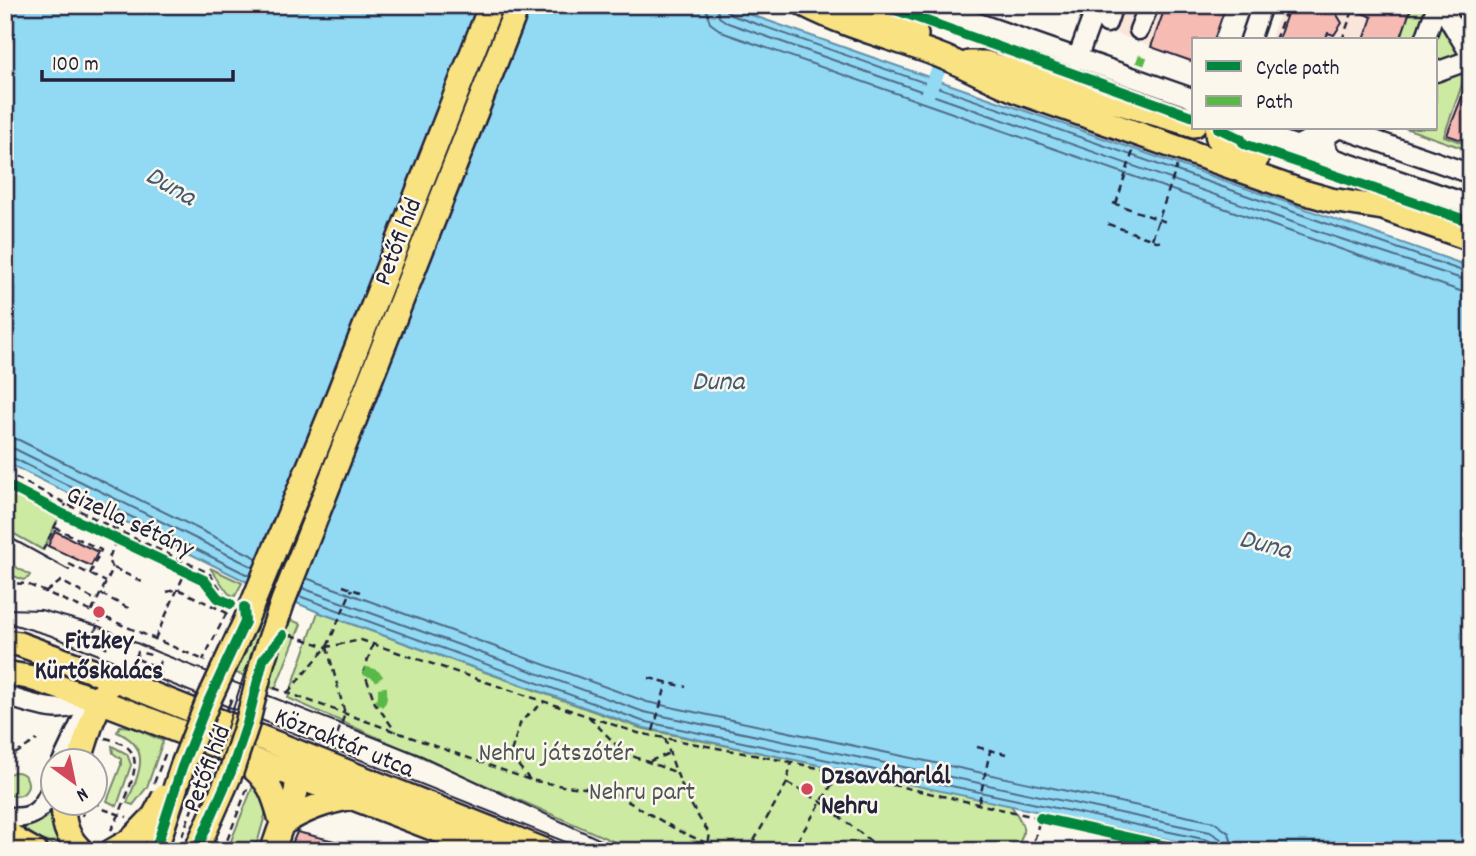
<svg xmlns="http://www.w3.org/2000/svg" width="1476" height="856" viewBox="0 0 1476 856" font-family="Dekko,sans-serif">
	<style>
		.built { fill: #fae5db }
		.green { fill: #cceaa1; stroke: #77866e; stroke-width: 2 }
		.water { fill: #92d9f4; stroke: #6590aa; stroke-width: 2 }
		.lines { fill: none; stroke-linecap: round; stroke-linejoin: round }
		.shore { stroke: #4f6b85; stroke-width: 2 }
		.canal { stroke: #92d9f4; stroke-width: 14 }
		.building { fill: #f6bbb3; stroke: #22223b; stroke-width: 2 }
		.minor-casing { stroke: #22223b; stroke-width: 23 }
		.major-casing { stroke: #22223b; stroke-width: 28 }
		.path { stroke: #22223b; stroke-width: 2.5; stroke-dasharray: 7 5; stroke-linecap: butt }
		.minor { stroke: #fbf7ec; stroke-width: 18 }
		.major { stroke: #f8e281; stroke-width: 23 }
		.tram { stroke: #22223b; stroke-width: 2 }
		.major-bridge-casing { stroke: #22223b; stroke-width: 28; stroke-linecap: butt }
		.path-bridge { stroke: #22223b; stroke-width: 2.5; stroke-dasharray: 7 5; stroke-linecap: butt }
		.major-bridge { stroke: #f8e281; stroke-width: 23 }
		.quiet { stroke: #58b947; stroke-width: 9; stroke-dasharray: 18 9; stroke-linecap: butt }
		.cycleway-casing { stroke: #fbf7ec; stroke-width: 15 }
		.cycleway { stroke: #00873e; stroke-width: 10 }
		.poi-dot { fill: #d1495b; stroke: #fbf7ec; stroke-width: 2.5 }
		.labels { text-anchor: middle; stroke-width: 5; stroke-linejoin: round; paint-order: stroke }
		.street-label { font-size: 26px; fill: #22223b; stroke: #fbf7ec }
		.poi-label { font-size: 26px; font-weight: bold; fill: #22223b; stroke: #fbf7ec }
		.park-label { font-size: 26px; fill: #4c5454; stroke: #fbf7ec }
		.water-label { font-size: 28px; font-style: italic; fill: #445972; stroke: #fbf7ec }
	</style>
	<rect width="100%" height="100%" fill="#fbf7ec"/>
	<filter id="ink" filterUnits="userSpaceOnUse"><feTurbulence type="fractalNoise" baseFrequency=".0143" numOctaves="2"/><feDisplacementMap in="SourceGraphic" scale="14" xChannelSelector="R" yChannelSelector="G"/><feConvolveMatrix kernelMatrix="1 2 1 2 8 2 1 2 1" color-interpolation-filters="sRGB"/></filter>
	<g filter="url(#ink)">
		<path class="built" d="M 1076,5 L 1226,5 L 1214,40 L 1194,40 L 1194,62 L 1082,21 L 1086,9 Z
			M 1282,5 L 1471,5 L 1471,151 L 1405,128 L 1436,128 L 1436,40 L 1270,40 Z"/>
		<path class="green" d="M 1412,5 L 1471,5 L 1471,59 L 1444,136 L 1471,146 L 1471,151 L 1405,128 L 1436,128 L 1436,40 L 1400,40 Z
			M 1248,136 L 1471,214 L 1471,219 L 1247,142 Z
			M 5,488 L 58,519 L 43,550 L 5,529 Z
			M 5,561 L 30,575 L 28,578 L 23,580 L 5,572 Z
			M 210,568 L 242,583 L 235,596 L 229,594 Z
			M 243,600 L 301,624 L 275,689 L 217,665 Z
			M 318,612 L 640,728 L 1010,804 C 1023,824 1030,829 1014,851 L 635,851 L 288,698 Z
			M 120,726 L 132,727 L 163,741 L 147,787 L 133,805 L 127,803 C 138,775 154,748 117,732 Z
			M 112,746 L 127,754 L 131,765 L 117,806 L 107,801 L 121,765 L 121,759 L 113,753 Z
			M4 784a12 12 0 1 1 24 0a12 12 0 1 1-24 0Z
			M 255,781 L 267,808 L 255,851 L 227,851 Z
			M 53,812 L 72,850 C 52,846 38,840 21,826 L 33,825 Z"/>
		<path class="water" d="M 5,5 L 723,5 L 1471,267 L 1471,851 L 1223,851 L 640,727 L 318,612 L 245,581 L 5,462 Z"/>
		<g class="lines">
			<path class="shore" d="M 705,5 L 710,23 L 724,33 L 1460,291 L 1471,293
				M 716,5 L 719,17 L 728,23 L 1326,234 L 1471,282
				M 725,5 L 726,11 L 731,15 L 1471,274
				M 5,437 L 19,440 L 257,558
				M 5,447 L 15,449 L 253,567
				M 5,456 L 11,457 L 250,576
				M 306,578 L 647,702 L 1214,822 L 1229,833 L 1234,851
				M 302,588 L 644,712 L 1210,832 L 1221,839 L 1224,851
				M 299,596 L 642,721 L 1208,840 L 1214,844 L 1215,851"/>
			<path class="canal" d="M 927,95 L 938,71"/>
		</g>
		<path class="building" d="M 1166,5 L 1206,5 L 1224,11 L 1214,40 L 1194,40 L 1194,62 L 1151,47 Z
			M 1290,5 L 1338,5 L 1336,13 L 1342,23 L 1334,35 L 1328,33 L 1325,40 L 1278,40 Z
			M 1343,5 L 1412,5 L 1400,40 L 1364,40 L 1372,17 Z
			M 1469,79 L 1471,79 L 1471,143 L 1447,135 Z
			M 55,531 L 98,552 L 91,566 L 48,546 Z
			M 297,832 L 360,847 L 360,851 L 289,851 Z"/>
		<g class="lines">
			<g class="minor-casing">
				<path id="minor" d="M 927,5 L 1189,97 L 1194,100
					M 1442,5 C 1449,24 1465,42 1471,58
					M 1107,23 L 1113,5
					M 1139,30 L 1149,5
					M 1250,40 L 1262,5
					M 1425,40 L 1437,5
					M 1077,59 L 1097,5
					M 1436,72 L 1464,62 L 1469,58
					M 1245,128 L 1471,205
					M 1340,128 L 1471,174
					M 1298,145 L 1310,139 L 1314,128
					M 1331,156 C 1320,142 1326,134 1341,128
					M 5,696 C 39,705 60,718 92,698
					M 62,762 L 90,703
					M 5,816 C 32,822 43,810 52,786"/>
			</g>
			<g class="major-casing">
				<path id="major" d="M 805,5 C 848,27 893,38 938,55 C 967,66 993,82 1022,93 L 1303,192 L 1331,200 L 1383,208 L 1471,239
					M 852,5 L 916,35
					M 969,63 L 985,63 L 1194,125
					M 1217,128 C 1215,150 1239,154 1256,160
					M 5,642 L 19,644 L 111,678 L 546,851
					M 5,673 L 28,677 L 92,698 L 492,851
					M 243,760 C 270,779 274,794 282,824
					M 79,762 L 92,721 L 107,687
					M 64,804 C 62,822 67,838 82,851
					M 282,824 C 305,809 326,802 353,797
					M 5,831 L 19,842 L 35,851
					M 112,851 L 131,840
					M 272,851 C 276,842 278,833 282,824 C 293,799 303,792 292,762"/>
			</g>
			<path class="path" d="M 1225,5 L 1245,12
				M 1215,39 L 1218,40
				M 1275,40 L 1288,5
				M 1342,40 L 1355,5
				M 1113,203 L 1169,223
				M 1116,204 L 1133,151
				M 1108,224 L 1162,243
				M 1152,239 L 1177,166
				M 5,472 L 119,531 L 209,573 L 231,604 L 203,660
				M 54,527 L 101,550 L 90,574
				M 43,550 L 66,504
				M 69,564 L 106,582
				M 114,568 L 142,582
				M 5,583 L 27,584 L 206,661
				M 343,586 L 360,592
				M 46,592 L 61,581 L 97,601
				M 167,592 L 178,589 L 231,615
				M 101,594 L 130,609
				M 92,611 L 113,568 L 108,561 L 119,532
				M 102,615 L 95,631 L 89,631 L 86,639 L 111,649
				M 291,635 L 327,647 L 361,640 L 638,733 L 791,762 L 1040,818 L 1035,838 L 1023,851
				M 155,639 L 189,564
				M 373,644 L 364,671 L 375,703 L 396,732
				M 327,647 L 345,714 L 332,748
				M 137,659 L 157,667
				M 131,669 L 138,652 L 155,656
				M 649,678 L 686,687
				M 159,679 L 160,675 L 158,667 L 161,659
				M 274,688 L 530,780 L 563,786 L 608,790 L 679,831 L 725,851
				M 288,692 L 327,647 L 352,589
				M 229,705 L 233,695
				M 589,717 L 624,753 L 675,772
				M 653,731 L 667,682
				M 105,738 C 142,746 138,764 127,795 C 122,807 118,819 111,830
				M 665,738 C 675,773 688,804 710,834 L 708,844
				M 977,747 L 1006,754
				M 15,754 L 37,740
				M 650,761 L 670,753
				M 530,780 L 510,755 L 521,721 L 544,702
				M 154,783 L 166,752
				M 787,783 L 820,801 L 883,851
				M 94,801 L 103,809 L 127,817
				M 979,802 L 990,751
				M 82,816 L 86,804
				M 182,836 L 192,809
				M 223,851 L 247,789
				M 242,851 L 256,843
				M 748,851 L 787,783 L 791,762
				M 791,851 L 839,773"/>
			<use href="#minor" class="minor"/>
			<use href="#major" class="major"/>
			<path class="tram" d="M 5,535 L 69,570
				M 5,609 L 41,610 L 98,626 L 157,652 L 422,756 L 624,851
				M 5,622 L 49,635 L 588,851
				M 168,851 L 220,701 L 254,630 L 502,5
				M 182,851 L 200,811 L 247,666"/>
			<g class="major-bridge-casing">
				<path id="major-bridge" d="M 131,840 L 154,816 L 164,797
					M 155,851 L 182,767 L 207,704 L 245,622 L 333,408 L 491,5
					M 196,851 L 231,772 L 247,724 L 263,660 L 283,601 L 518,5"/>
			</g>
			<path class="path-bridge" d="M 227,710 L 229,705"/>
			<use href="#major-bridge" class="major-bridge"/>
			<path class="quiet" d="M 1140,64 L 1143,56
				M 364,671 C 382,673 384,685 382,700 L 377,706"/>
			<g class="cycleway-casing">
				<path id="cycleway" d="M 882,5 L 1194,117
					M 1218,128 L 1241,139 L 1244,144 L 1471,222
					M 5,484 L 61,513 L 204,580 L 218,598 L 231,604
					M 1040,818 L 1188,851
					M 155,851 L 182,767 L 207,704 L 245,622 L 244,607
					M 196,851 L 231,772 L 247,724 L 263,660 L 283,635"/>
			</g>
			<use href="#cycleway" class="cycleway"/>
		</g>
	</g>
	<g class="poi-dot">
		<circle cx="99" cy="612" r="7"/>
		<circle cx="807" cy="789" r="7"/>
	</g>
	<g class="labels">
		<g class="street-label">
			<text transform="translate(396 241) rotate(-69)" y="9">Petőfi híd</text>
			<text transform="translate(131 520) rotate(25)" y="9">Gizella sétány</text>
			<text transform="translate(345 741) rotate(22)" y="9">Közraktár utca</text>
			<text transform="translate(205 768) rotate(-69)" y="9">Petőfi híd</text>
		</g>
		<g class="poi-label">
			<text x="99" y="648">Fitzkey<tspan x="99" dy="30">Kürtőskalács</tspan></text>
			<text x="821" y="783" text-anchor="start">Dzsaváharlál<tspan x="821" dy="30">Nehru</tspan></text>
		</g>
		<g class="park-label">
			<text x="556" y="760">Nehru játszótér</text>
			<text x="642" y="799">Nehru part</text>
		</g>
		<g class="water-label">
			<text transform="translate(172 184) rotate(30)" y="10">Duna</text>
			<text x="718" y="389">Duna</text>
			<text transform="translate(1266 542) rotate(14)" y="10">Duna</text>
		</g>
	</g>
	<rect width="1476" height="856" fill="none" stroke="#fbf7ec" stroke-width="28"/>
	<rect x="14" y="14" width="1448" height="828" fill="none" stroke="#22223b" stroke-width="2.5" filter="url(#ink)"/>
	<rect x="1192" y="38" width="245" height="91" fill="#fbf7ec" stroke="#a4a2a5" stroke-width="2"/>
	<rect x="1206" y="61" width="35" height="10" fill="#00873e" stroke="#a4a2a5" stroke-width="2"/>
	<text x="1256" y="74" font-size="21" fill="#22223b">Cycle path</text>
	<rect x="1206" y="96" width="35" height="10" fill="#58b947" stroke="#a4a2a5" stroke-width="2"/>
	<text x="1256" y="108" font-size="21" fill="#22223b">Path</text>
	<g transform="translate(74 782) rotate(147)"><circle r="33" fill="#fbf7ec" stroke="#a4a2a5" stroke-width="2"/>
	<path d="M0-5L12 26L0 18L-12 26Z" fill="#d1495b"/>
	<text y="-10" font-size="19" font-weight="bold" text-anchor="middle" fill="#22223b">N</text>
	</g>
	<path d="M42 70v10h191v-10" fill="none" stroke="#22223b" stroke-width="3.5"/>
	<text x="52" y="70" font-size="21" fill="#22223b" stroke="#fbf7ec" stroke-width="5" paint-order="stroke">100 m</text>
</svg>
